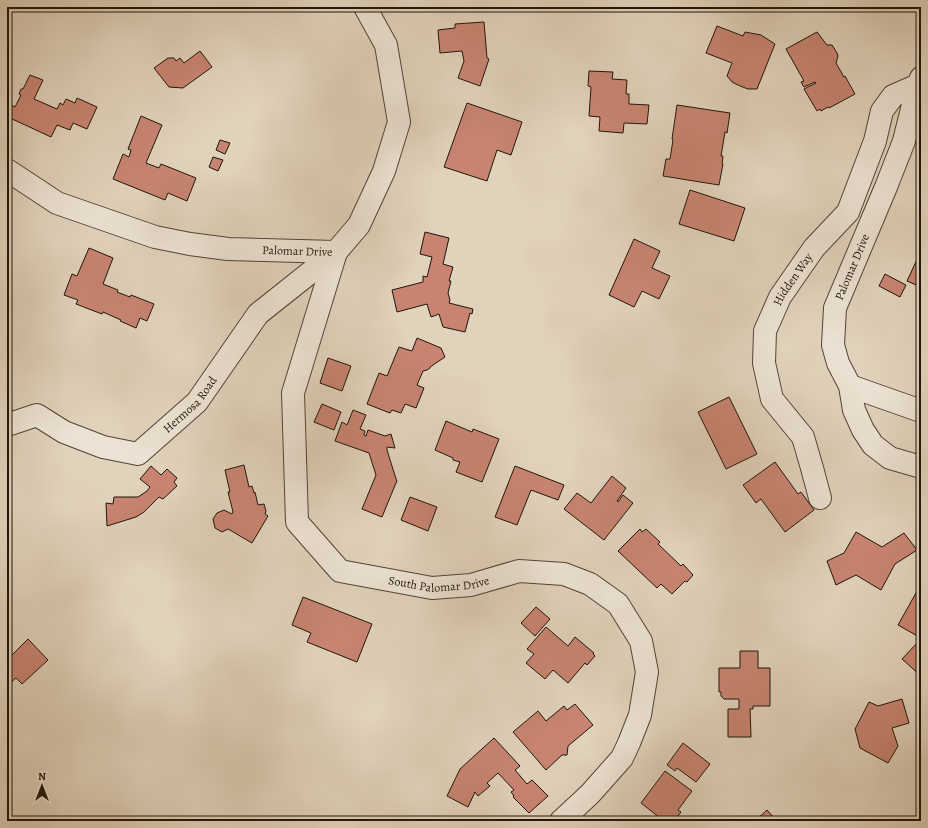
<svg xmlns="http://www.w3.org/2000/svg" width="928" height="828" viewBox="0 0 928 828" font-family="Alegreya,serif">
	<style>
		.building { fill: #c88471; stroke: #1f150b }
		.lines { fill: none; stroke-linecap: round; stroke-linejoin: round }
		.street-casing { stroke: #504437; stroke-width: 24 }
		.street { stroke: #ece2d3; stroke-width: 22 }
		.labels { text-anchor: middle; stroke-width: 4; stroke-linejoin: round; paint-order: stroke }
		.street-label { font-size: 12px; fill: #1f150b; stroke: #ece2d3 }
	</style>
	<rect width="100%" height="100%" fill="#e1d2bb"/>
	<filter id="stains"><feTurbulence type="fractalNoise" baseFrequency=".005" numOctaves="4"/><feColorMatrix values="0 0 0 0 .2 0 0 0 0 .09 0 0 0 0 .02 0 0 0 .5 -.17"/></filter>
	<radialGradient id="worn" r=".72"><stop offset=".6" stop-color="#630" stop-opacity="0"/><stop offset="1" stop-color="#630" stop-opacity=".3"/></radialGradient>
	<path class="building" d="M 484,22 L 487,58 L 489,59 L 480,86 L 458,78 L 464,61 L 462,51 L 440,53 L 438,30 L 455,28 L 455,24 Z
		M 717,26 L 743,36 L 745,32 L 761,35 L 775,44 L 757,89 L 748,89 L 740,86 L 732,82 L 727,76 L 732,63 L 706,53 Z
		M 817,32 L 827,45 L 832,45 L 837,53 L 838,56 L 836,63 L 844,77 L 845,76 L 855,94 L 829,108 L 828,107 L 821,111 L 820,109 L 817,111 L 804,89 L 816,83 L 815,82 L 804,87 L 801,82 L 804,81 L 786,49 Z
		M 200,51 L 212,67 L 183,88 L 169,87 L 154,68 L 168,58 L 174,58 L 176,61 L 180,58 L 184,63 Z
		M 589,71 L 613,72 L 612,79 L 627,80 L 626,94 L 629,94 L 629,104 L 649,105 L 647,124 L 624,123 L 623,133 L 599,131 L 600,117 L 589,116 L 591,87 L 588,86 Z
		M 30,75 L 43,80 L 34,99 L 57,109 L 60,103 L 63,105 L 66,99 L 75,103 L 77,98 L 97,107 L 87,129 L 73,123 L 70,130 L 57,125 L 51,137 L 10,118 L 12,114 L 8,112 L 11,105 L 15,107 L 21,95 L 19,94 L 21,89 L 23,89 Z
		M 467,103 L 522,122 L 511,155 L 497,150 L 487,181 L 444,167 Z
		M 677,105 L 730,113 L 727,133 L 725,132 L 721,156 L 723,156 L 722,164 L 723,164 L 719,185 L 663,176 L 666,159 L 670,159 L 673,140 L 672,139 Z
		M 141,116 L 162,125 L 146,163 L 159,168 L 161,164 L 196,178 L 187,201 L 168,193 L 165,200 L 113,179 L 123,154 L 129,157 L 131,150 L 128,149 Z
		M 220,140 L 230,143 L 225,154 L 216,150 Z
		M 213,157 L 223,160 L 218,171 L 209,167 Z
		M 690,190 L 745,208 L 734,241 L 679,224 Z
		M 425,232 L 449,238 L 443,264 L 453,267 L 449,281 L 451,281 L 448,293 L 450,300 L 449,303 L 473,309 L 472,314 L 470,313 L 465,332 L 443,327 L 439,314 L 431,317 L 427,304 L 397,312 L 392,290 L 423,282 L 423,276 L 427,277 L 432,257 L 420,254 Z
		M 634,239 L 660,251 L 652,268 L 670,276 L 659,299 L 642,291 L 634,307 L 609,295 Z
		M 89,248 L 113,258 L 103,284 L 118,290 L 117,292 L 130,297 L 131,295 L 154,304 L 147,321 L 140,318 L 136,328 L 120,321 L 121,320 L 103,312 L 102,314 L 76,304 L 78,300 L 64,295 L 72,274 L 77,276 Z
		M 921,251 L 921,287 L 907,281 Z
		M 885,274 L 906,285 L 900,297 L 879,286 Z
		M 417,338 L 441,348 L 445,357 L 430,367 L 430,368 L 427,370 L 423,371 L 417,385 L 424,388 L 416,408 L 405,404 L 401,413 L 392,410 L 390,413 L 367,404 L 379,373 L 387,376 L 399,347 L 412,351 Z
		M 328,358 L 351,366 L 342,391 L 320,383 Z
		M 729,397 L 757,454 L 726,469 L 698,412 Z
		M 322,404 L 341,412 L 334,430 L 314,422 Z
		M 353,410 L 366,415 L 360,429 L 365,431 L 364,435 L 366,436 L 368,430 L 385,436 L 391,434 L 395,448 L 387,447 L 387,450 L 397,482 L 396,483 L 382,517 L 362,509 L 376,475 L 369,453 L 335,441 L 342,422 L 347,425 Z
		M 446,421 L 472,432 L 473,429 L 499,439 L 482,482 L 456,472 L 460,462 L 453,460 L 453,458 L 435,450 Z
		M 775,462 L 798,494 L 801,492 L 814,510 L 785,532 L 761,499 L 756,503 L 743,485 Z
		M 244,465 L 249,487 L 252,486 L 254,493 L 255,492 L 258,505 L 264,504 L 266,511 L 265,514 L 268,516 L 252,543 L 228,529 L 222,532 L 215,528 L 213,519 L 217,513 L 224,510 L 232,514 L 233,512 L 228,492 L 230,492 L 225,470 Z
		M 151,466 L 161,475 L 167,469 L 177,478 L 174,482 L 177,486 L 163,499 L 159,497 L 144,512 L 136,517 L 107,526 L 106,503 L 113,504 L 114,497 L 138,497 L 147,491 L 150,487 L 140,479 Z
		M 515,466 L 564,485 L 558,500 L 531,490 L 517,525 L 495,517 Z
		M 612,476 L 626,488 L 617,501 L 618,502 L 623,495 L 633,503 L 604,540 L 564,509 L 577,493 L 591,503 Z
		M 410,497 L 437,507 L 428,531 L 401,520 Z
		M 640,529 L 642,532 L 646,529 L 660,542 L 658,544 L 681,566 L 683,564 L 693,575 L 687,582 L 685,581 L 672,594 L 661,584 L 657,588 L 618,551 Z
		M 856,532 L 882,547 L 904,533 L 917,550 L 895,564 L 881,590 L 856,575 L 836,585 L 827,561 L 844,553 Z
		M 921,584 L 921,638 L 898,625 Z
		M 303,597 L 372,624 L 357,662 L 307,642 L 311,633 L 292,625 Z
		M 536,607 L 550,619 L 535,636 L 521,623 Z
		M 546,627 L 568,646 L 575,637 L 594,653 L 593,654 L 595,656 L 587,665 L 585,663 L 568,683 L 553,670 L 545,679 L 526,663 L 534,654 L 527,649 Z
		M 28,639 L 48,660 L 22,684 L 16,678 L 7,686 L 7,656 L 9,658 Z
		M 919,641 L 921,643 L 921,676 L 902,659 Z
		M 740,651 L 758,651 L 758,668 L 770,668 L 770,706 L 753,706 L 753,709 L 750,709 L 751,737 L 728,737 L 728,709 L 739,709 L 739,699 L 724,699 L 721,696 L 721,692 L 719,692 L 719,668 L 740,668 Z
		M 7,693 L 12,699 L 7,704 Z
		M 902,699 L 909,723 L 892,728 L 898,746 L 888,763 L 860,748 L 855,729 L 869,702 L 878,706 Z
		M 575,704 L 593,725 L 568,746 L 567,755 L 562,755 L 546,770 L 513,732 L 538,711 L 546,721 L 564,706 L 567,710 Z
		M 494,738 L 520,766 L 515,770 L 527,784 L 532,780 L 548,796 L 529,813 L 513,797 L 514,796 L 511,792 L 514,790 L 498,773 L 487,783 L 490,786 L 478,796 L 475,792 L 468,807 L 447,796 L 460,769 Z
		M 683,743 L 710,764 L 696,782 L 677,768 L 675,771 L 667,765 Z
		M 665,771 L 692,791 L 678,810 L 681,812 L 674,821 L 664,821 L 641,803 Z
		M 767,810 L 777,821 L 755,821 Z"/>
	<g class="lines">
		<g class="street-casing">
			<g id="street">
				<path d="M 921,78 L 918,85 L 904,141 L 886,187 L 835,308 L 833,345 L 838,363 L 850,386 L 854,410 L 863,430 L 873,445 L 890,458 L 921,467"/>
				<path id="s1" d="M 7,170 L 57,203 L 155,237 L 190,244 L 228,249 L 336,252"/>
				<path id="s2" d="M 336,252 L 293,393 L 297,522 L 340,571 L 432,588 L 471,585 L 519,571 L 564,574 L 590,584 L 618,604 L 641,641 L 647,672 L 640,715 L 629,743 L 622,758 L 590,794 L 561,821"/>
				<path d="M 850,386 L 921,411"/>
				<path id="s3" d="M 7,425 L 37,415 L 64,432 L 103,447 L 138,454 L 197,402 L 258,314 L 336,252 L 359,225 L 384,171 L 399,122 L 386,45 L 365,7"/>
				<path id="s4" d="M 820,498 L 812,468 L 803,437 L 772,399 L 764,363 L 765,331 L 780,297 L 814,248 L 848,212 L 875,141 L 882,111 L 893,96 L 918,85"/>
			</g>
		</g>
		<use href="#street" class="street"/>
	</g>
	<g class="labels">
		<g class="street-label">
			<text dy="4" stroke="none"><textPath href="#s1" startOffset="307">Palomar Drive</textPath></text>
			<text transform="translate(852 267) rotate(-67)" y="4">Palomar Drive</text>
			<text dy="4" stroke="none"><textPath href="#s4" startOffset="240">Hidden Way</textPath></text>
			<text dy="4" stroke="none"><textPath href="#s3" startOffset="213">Hermosa Road</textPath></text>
			<text dy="4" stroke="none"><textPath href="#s2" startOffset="442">South Palomar Drive</textPath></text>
		</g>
	</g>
	<rect width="928" height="828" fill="none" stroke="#e1d2bb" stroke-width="24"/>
	<rect x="8" y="8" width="912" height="812" fill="none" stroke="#1f150b" stroke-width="2"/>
	<rect x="12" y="12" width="904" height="804" fill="none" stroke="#1f150b"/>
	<g transform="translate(42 786)" stroke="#ece2d3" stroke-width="3" paint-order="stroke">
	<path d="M0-3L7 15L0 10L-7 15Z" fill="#1f150b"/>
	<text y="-6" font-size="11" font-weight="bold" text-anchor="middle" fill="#1f150b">N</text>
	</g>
	<rect width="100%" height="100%" filter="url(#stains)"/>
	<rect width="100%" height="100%" fill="url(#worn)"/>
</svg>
